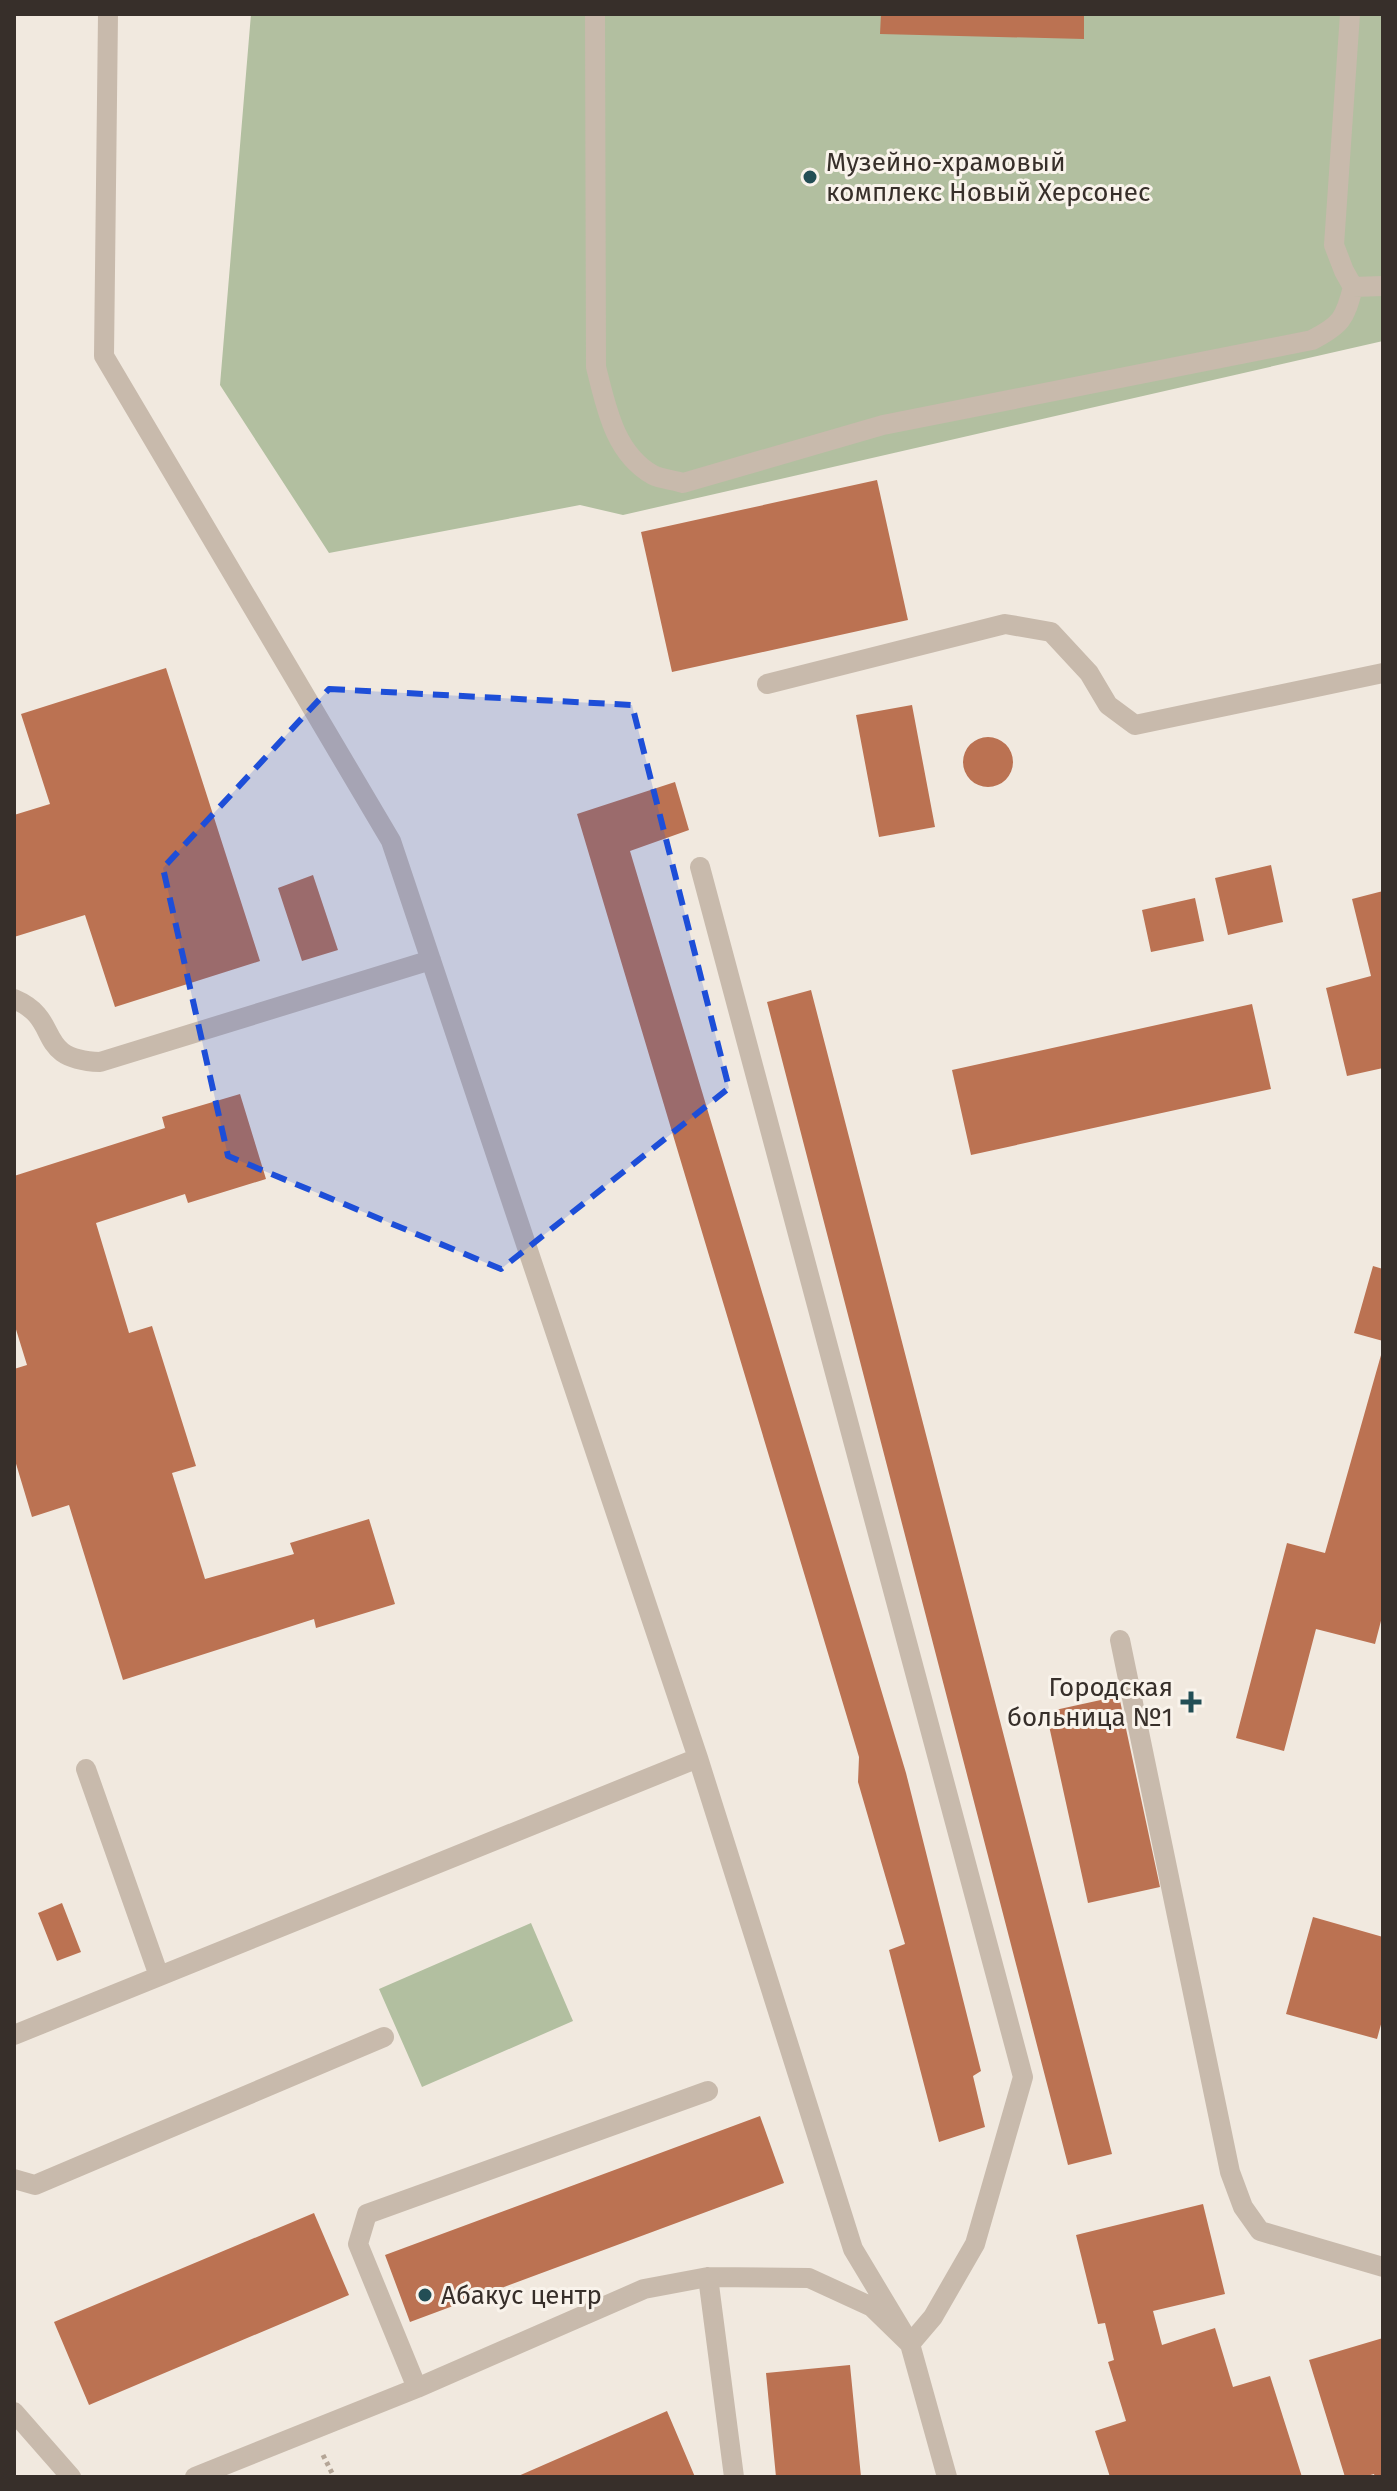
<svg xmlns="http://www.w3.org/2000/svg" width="1397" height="2491" viewBox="0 0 1397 2491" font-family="'Fira Sans',sans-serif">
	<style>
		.green { fill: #b2bfa0 }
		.building { fill: #bb7252 }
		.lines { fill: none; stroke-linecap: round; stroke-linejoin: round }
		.path { stroke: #b4a596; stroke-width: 5; stroke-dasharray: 4 4; stroke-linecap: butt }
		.minor { stroke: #c8baac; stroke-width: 20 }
		.marked { fill: #1d4ed8; fill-opacity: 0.2; stroke: #1d4ed8; stroke-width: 6; stroke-dasharray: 16 10; stroke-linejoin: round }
		.poi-dot { fill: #234e55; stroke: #f9f3eb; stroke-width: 3 }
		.labels { text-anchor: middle; stroke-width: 6; stroke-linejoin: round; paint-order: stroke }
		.poi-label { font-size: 26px; fill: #372f2a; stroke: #f9f3eb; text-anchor: start }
	</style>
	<rect width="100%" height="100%" fill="#f1e9df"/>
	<path class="green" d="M 251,14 L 1383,14 L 1383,341 L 623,515 L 580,505 L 329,553 L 220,385 Z
		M 531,1923 L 573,2021 L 422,2087 L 379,1989 Z"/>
	<path class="building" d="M 881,14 L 1084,14 L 1084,39 L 880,34 Z
		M 877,480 L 908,620 L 672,672 L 641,532 Z
		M 166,668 L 260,961 L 115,1007 L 85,915 L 14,937 L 14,815 L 50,804 L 21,714 Z
		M 912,705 L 935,827 L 879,837 L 856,715 Z
		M963 762a25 25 0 1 1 50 0a25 25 0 1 1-50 0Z
		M 675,782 L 689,830 L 630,851 L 906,1773 L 981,2071 L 973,2076 L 985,2127 L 939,2142 L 889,1950 L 905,1944 L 858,1782 L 859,1757 L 577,814 Z
		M 1271,865 L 1283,922 L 1228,935 L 1215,878 Z
		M 313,875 L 338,950 L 302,961 L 278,888 Z
		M 1383,891 L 1383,1068 L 1347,1076 L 1326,988 L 1371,976 L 1352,899 Z
		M 1195,898 L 1204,941 L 1151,952 L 1142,910 Z
		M 811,990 L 1112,2154 L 1068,2165 L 767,1002 Z
		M 1252,1004 L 1271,1089 L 971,1155 L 952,1070 Z
		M 240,1094 L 266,1179 L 188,1203 L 185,1194 L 96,1223 L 129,1333 L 152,1326 L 196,1466 L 172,1473 L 205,1579 L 294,1554 L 290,1543 L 369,1519 L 395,1604 L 316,1628 L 314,1619 L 123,1680 L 69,1505 L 32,1517 L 14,1457 L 14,1369 L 27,1365 L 14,1323 L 14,1176 L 165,1128 L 162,1117 Z
		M 1373,1266 L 1383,1269 L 1383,1341 L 1354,1333 Z
		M 1383,1348 L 1383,1613 L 1375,1644 L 1316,1629 L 1284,1751 L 1236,1738 L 1287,1543 L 1325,1553 Z
		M 1119,1696 L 1160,1887 L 1088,1903 L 1046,1712 Z
		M 62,1903 L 81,1952 L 57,1961 L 38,1913 Z
		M 1313,1917 L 1383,1937 L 1383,2017 L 1377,2039 L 1286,2014 Z
		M 760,2116 L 784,2183 L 410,2322 L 385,2255 Z
		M 1203,2204 L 1225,2294 L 1153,2311 L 1162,2345 L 1215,2328 L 1233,2387 L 1270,2376 L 1302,2477 L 1110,2477 L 1095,2431 L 1126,2421 L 1108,2362 L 1114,2360 L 1105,2323 L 1098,2324 L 1076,2235 Z
		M 314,2213 L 349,2295 L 89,2405 L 54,2322 Z
		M 1383,2338 L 1383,2477 L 1375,2477 L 1374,2474 L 1363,2477 L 1345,2477 L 1309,2360 Z
		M 850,2365 L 861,2477 L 776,2477 L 766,2373 Z
		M 667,2411 L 695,2477 L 516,2477 Z"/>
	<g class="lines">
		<path class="path" d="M 323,2455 L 334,2477"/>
		<path class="minor" d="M 108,14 L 104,356 L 391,841 L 698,1758 L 853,2249 L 910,2344 L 933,2317 L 975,2244 L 1023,2077 L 700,867
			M 595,14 L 596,367 C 606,406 614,453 653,475 C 661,479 674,480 683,483 L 883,425 L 1312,340 C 1341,325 1345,319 1353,287
			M 1350,14 L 1334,245 L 1344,271 L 1353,287 L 1383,286
			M 767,684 L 1005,624 L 1051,632 L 1089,673 L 1108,705 L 1135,725 L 1383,673
			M 14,999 C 64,1020 32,1059 100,1062 L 431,960
			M 1120,1640 L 1230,2172 L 1243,2207 L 1260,2231 L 1383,2267
			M 86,1769 L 159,1976
			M 14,2035 L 698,1758
			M 14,2179 L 35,2185 L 384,2037
			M 708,2277 L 734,2477
			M 417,2388 L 358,2244 L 367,2214 L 708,2091
			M 14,2412 L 71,2477
			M 195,2477 L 417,2388 L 644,2289 L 708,2277 L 809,2278 L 872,2307 L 910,2344 L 947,2477"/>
	</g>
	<path class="marked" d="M 329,689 L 632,705 L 729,1088 L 501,1269 L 228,1156 L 163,868 Z"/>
	<g class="poi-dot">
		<circle cx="810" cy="177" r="8"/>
		<path d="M1187 1690h8v8h8v8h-8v8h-8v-8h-8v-8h8z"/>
		<circle cx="425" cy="2295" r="8"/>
	</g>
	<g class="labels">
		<g class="poi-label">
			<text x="826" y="171">Музейно-храмовый<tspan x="826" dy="30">комплекс Новый Херсонес</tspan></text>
			<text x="1173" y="1696" text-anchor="end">Городская<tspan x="1173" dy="30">больница №1</tspan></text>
			<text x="441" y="2304">Абакус центр</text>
		</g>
	</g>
	<rect width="1397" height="2491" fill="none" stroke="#372f2a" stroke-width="32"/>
</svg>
